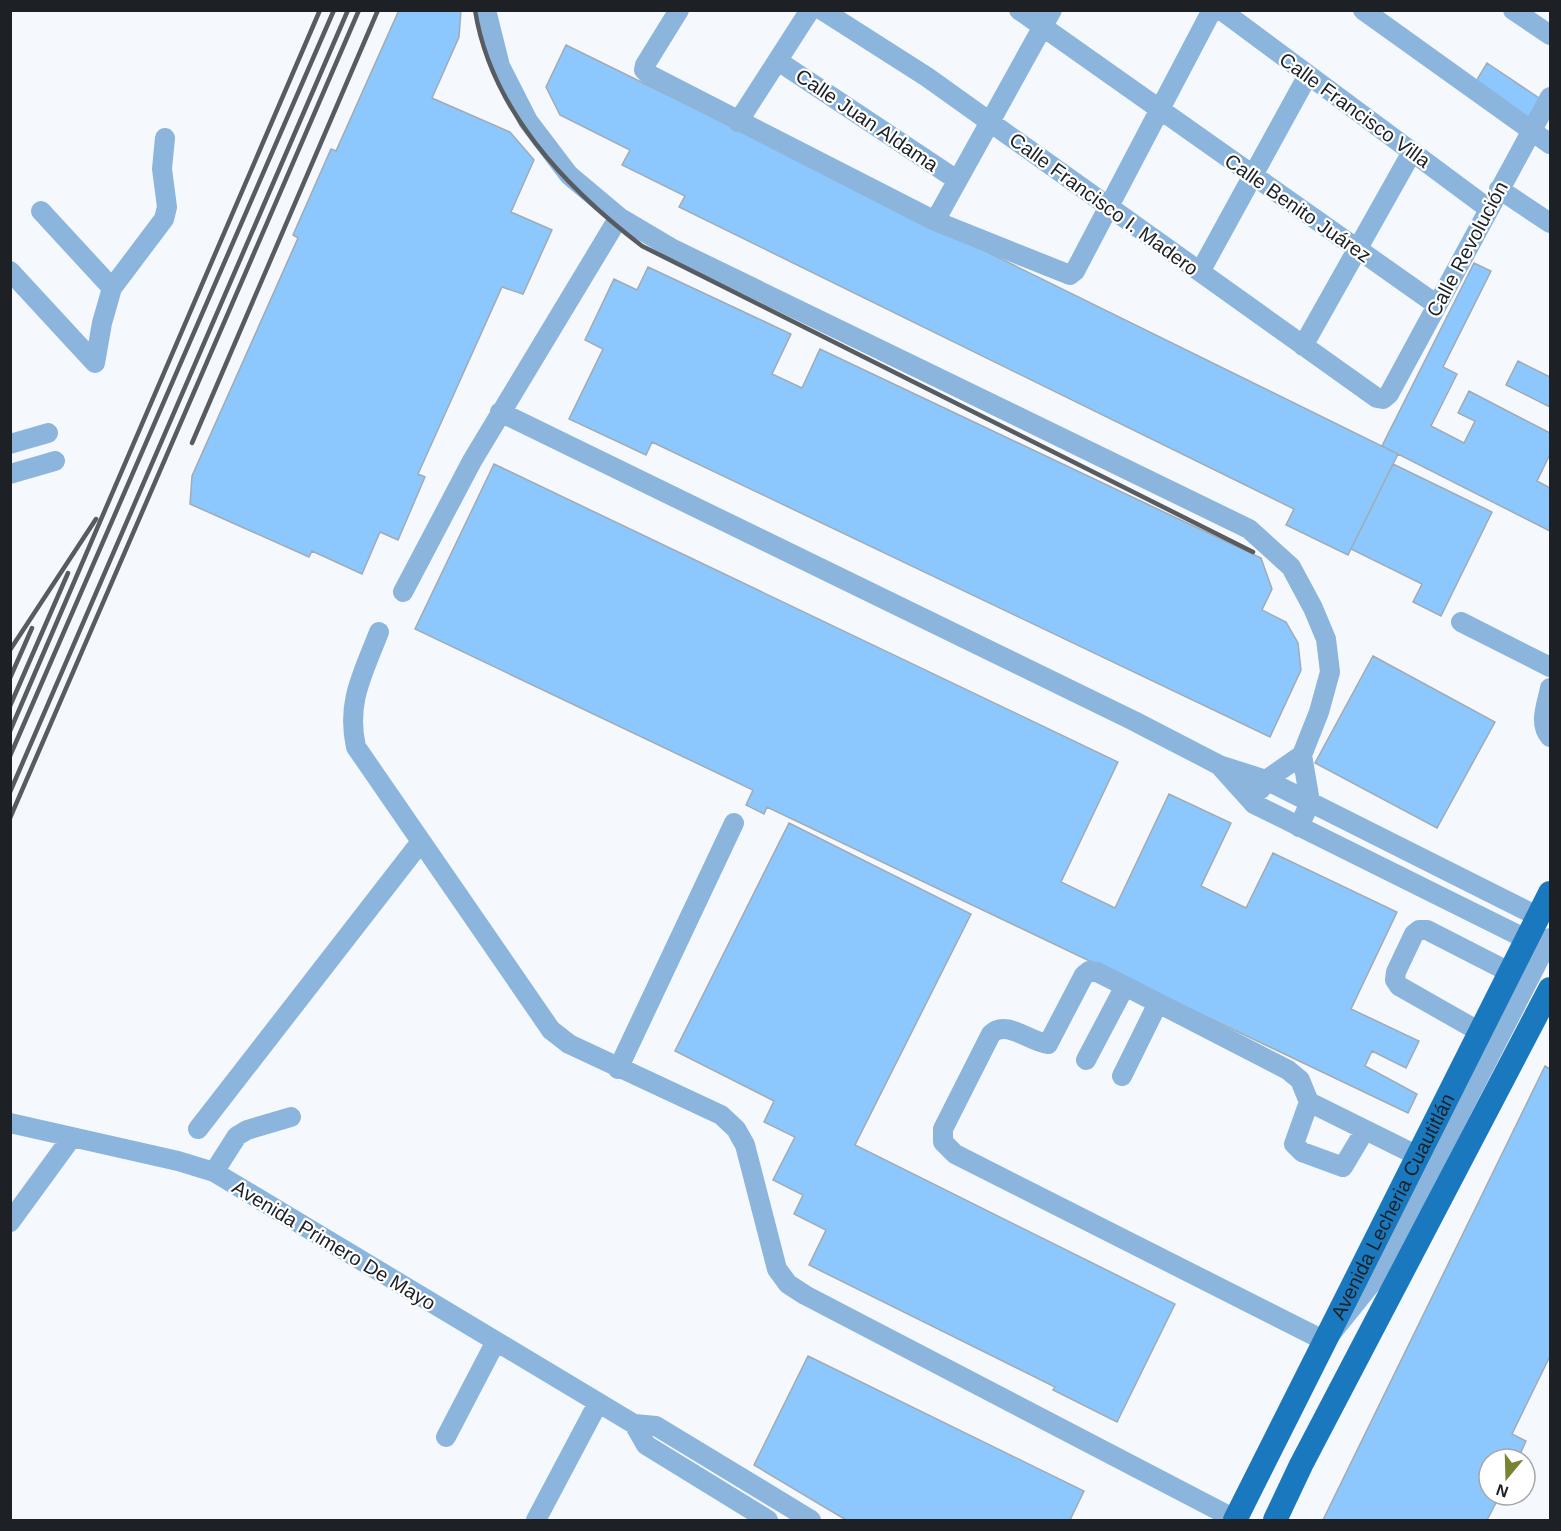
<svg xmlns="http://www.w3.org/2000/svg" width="1561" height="1531" viewBox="0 0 1561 1531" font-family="Arial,sans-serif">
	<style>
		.building { fill: #8cc8fe; stroke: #a0abb4; stroke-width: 1.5 }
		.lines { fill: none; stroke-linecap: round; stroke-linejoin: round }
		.minor { stroke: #8bb5dc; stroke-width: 20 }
		.major { stroke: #1a79be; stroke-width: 24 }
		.rail { stroke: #585c60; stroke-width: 4.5 }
		.labels { text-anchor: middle; stroke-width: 4.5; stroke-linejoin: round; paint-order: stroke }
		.street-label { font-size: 20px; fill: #1d2125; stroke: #fff }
	</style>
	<rect width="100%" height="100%" fill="#f5f9fe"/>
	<path class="building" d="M 399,10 L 461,10 L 459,37 L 432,98 L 510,132 L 534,160 L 511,212 L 552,230 L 523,294 L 502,287 L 418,474 L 425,477 L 398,540 L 380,532 L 362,574 L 312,551 L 309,557 L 190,504 L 192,476 L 298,238 L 293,235 L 331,149 L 336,151 Z
		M 566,45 L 1398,454 L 1348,555 L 1286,525 L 1294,509 L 679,207 L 685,196 L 622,165 L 630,150 L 560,115 L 546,87 Z
		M 1487,63 L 1542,100 L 1527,119 L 1475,83 Z
		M 1474,263 L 1491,271 L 1443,367 L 1457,374 L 1431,426 L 1464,443 L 1475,421 L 1458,413 L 1469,391 L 1550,433 L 1550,454 L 1537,481 L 1550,488 L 1550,531 L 1382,446 Z
		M 648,267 L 791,334 L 772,374 L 802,388 L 820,349 L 1261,558 L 1272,589 L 1262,610 L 1286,622 L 1298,643 L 1301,670 L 1270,737 L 652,442 L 646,455 L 569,419 L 603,349 L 585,340 L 614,279 L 637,290 Z
		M 1518,361 L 1550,377 L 1550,407 L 1506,385 Z
		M 494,464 L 1118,762 L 1061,882 L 1115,908 L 1169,794 L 1231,823 L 1201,886 L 1246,908 L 1273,853 L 1397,912 L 1351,1009 L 1419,1041 L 1406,1068 L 1372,1051 L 1365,1066 L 1417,1094 L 1408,1113 L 767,807 L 764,814 L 746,805 L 753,790 L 415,629 Z
		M 1393,464 L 1492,512 L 1441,616 L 1413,602 L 1422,584 L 1351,549 Z
		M 1373,656 L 1495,722 L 1437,828 L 1315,763 Z
		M 789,823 L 971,914 L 855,1145 L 1175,1304 L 1117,1422 L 1053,1390 L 1055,1387 L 809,1265 L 826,1230 L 794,1214 L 803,1195 L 773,1180 L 795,1137 L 764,1122 L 774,1101 L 675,1051 Z
		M 1545,1066 L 1550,1069 L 1550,1356 L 1512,1434 L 1526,1441 L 1518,1459 L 1489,1459 L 1489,1495 L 1500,1495 L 1487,1520 L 1323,1520 Z
		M 808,1356 L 1084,1491 L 1070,1520 L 846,1520 L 754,1465 Z"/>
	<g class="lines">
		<path class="minor" d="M 486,10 L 500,66 L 528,121 L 569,175 L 619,217 L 673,249 L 1249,529 L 1291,567 L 1313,608 L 1326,639 L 1330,672 L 1319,712 L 1302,755 L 1310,802 L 1299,827
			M 679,10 L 645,65 L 644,70 L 648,74 L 935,221 L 1070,275 L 1075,271 L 1212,10
			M 822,10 L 927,77 L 1377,398 L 1383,399 L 1389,394 L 1550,97
			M 1019,10 L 1437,305
			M 1221,10 L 1489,209
			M 1363,10 L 1550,144
			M 1513,10 L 1550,35
			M 778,61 L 957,180
			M 738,122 L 810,10
			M 1499,189 L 1550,223
			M 41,211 L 112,288
			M 935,221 L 1052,10
			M 10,271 L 95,363 L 102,323 L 112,288 L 164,219 L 167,207 L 162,169 L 165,138
			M 1200,272 L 1308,75
			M 1303,346 L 1412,152
			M 500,412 L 1134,721 L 1219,765 L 1266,780 L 1539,917
			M 10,444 L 48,433
			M 10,474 L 55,461
			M 403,592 L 472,461 L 619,217
			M 1461,622 L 1550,667
			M 379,632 C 363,674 346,702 356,747 L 551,1030 L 569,1044 L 721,1115 L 736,1129 L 745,1145 L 777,1269 L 788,1284 L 805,1295 L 1235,1519
			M 1550,688 C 1547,704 1538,723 1550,737
			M 1219,765 L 1254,804 L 1528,940
			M 1261,789 L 1266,780 L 1302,755
			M 1125,986 L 1097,972 L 1089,971 L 1084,975 L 1048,1044 C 1030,1042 1006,1019 991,1034 L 943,1129 L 943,1142 L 955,1154 L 1325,1341 L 1375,1279 L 1550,938
			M 1480,1032 L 1399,986 L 1395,980 L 1396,972 L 1414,934 L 1419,930 L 1427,930 L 1511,973
			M 1086,1060 L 1125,986 L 1288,1070 L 1300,1080 L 1309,1102 L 1418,1156
			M 618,1069 L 734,823
			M 1122,1076 L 1158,1003
			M 1309,1102 L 1294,1144 L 1302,1152 L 1343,1167 L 1365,1130
			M 10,1123 L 178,1161 L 214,1172 L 634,1424 L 656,1426 L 811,1520
			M 198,1129 L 420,843
			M 214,1172 L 237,1136 L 247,1130 L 291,1117
			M 10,1222 L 72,1137
			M 634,1424 L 646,1445 L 768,1520
			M 446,1437 L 495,1343
			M 536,1520 L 598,1403"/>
		<g class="major">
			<path id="s1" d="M 1235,1520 L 1550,893"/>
			<path d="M 1275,1520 L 1301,1465 L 1550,989"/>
		</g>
		<path class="rail" d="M 475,10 C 491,110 565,187 642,246 L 1253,552
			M 192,443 L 378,10
			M 10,650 L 96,519
			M 10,678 L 32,628
			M 10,706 L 68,573
			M 10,731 L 320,10
			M 10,756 L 334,10
			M 10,792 L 348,10
			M 10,818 L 359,10"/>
	</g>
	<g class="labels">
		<g class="street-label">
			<text transform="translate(1355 110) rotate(36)" y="7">Calle Francisco Villa</text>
			<text transform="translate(867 120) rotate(34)" y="7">Calle Juan Aldama</text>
			<text transform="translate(1104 204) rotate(36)" y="7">Calle Francisco I. Madero</text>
			<text transform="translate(1298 208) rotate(35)" y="7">Calle Benito Juárez</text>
			<text transform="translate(1467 249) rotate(-62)" y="7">Calle Revolución</text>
			<text dy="7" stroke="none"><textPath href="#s1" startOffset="351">Avenida Lecheria Cuautitlán</textPath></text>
			<text transform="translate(334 1245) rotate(31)" y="7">Avenida Primero De Mayo</text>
		</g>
	</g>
	<rect width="1561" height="1531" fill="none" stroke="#1d2125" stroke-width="24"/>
	<g transform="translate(1507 1477) rotate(199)"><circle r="28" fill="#ffffff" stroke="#a5a6a8" stroke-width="1.5"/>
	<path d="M0-4.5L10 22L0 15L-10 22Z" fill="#778533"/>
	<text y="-9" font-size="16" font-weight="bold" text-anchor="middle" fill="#1d2125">N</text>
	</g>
</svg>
